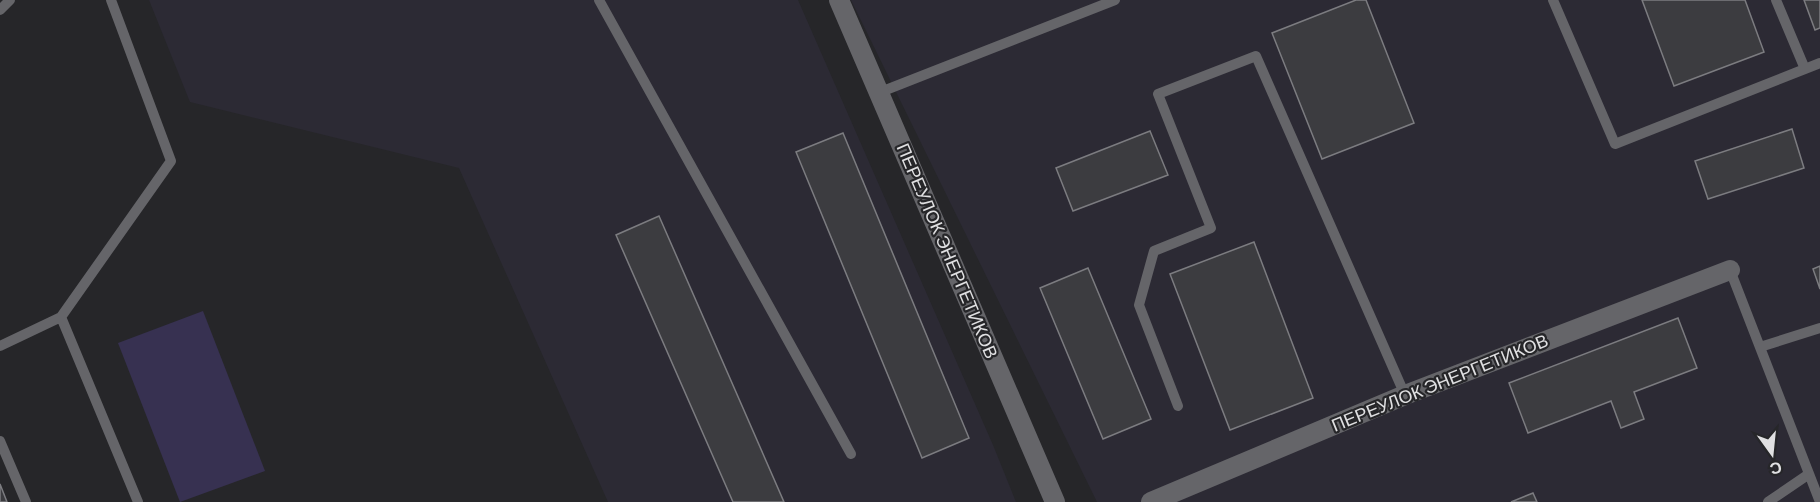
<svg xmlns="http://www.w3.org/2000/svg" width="1820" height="502" viewBox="0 0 1820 502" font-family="Barlow,sans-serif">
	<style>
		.built { fill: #2c2a34 }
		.green { fill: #373151 }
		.building { fill: #3c3c40; stroke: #7c7c80; stroke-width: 1.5 }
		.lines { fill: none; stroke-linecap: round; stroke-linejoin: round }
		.lane { stroke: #656569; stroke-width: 10 }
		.street { stroke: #656569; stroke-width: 20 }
		.labels { text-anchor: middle; stroke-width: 4.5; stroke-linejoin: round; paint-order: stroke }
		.street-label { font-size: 18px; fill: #e0e0e2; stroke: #262629 }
	</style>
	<rect width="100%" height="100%" fill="#262629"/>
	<path class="built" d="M 149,0 L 798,0 L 993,445 L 1016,502 L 608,502 L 459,168 L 190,102 Z
		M 851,0 L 1820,0 L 1820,502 L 1097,502 Z"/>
	<path class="green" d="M 203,311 L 265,471 L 180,502 L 118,343 Z"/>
	<path class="building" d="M 1356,0 L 1366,0 L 1414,123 L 1322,159 L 1272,33 Z
		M 1642,0 L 1745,0 L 1764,52 L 1674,86 Z
		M 1804,0 L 1820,0 L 1820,28 L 1815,30 Z
		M 1792,129 L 1804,168 L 1708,199 L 1695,161 Z
		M 1150,131 L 1168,175 L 1073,211 L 1056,168 Z
		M 843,133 L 969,438 L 922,458 L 796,152 Z
		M 659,216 L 784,502 L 733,502 L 616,235 Z
		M 1254,242 L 1313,398 L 1230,430 L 1170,274 Z
		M 1820,266 L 1820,289 L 1813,269 Z
		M 1088,268 L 1151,419 L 1103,439 L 1040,288 Z
		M 1678,318 L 1697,368 L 1634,392 L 1644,419 L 1621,428 L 1611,401 L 1528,433 L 1509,383 Z
		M 0,484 L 7,502 L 0,502 Z
		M 1533,493 L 1537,502 L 1511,502 Z"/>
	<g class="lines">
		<path class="lane" d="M 599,0 L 851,454
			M 1553,0 L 1615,144 L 1820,63
			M 1776,0 L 1805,69
			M 0,10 L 10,0
			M 878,93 L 1115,0
			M 1730,270 L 1820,502
			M 61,317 L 138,502
			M 0,346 L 61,317 L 171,161 L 111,0
			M 1760,347 L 1820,328
			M 1178,406 L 1139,305 L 1154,251 L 1211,228 L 1158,94 L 1256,56 L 1405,395
			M 0,441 L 26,502
			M 1768,502 L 1809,474"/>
		<path class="street" d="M 839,0 L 1055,502
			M 1151,502 L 1405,395 L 1730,270"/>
	</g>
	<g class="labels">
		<g class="street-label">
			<text transform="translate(947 251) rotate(67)" y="6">ПЕРЕУЛОК ЭНЕРГЕТИКОВ</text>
			<text transform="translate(1440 383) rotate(-22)" y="6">ПЕРЕУЛОК ЭНЕРГЕТИКОВ</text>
		</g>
	</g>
	<g transform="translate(1772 454) rotate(165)" stroke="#262629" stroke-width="4.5" paint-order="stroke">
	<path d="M0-4.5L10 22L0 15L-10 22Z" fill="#e0e0e2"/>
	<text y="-9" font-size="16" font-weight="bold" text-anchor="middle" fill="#e0e0e2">С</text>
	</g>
</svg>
